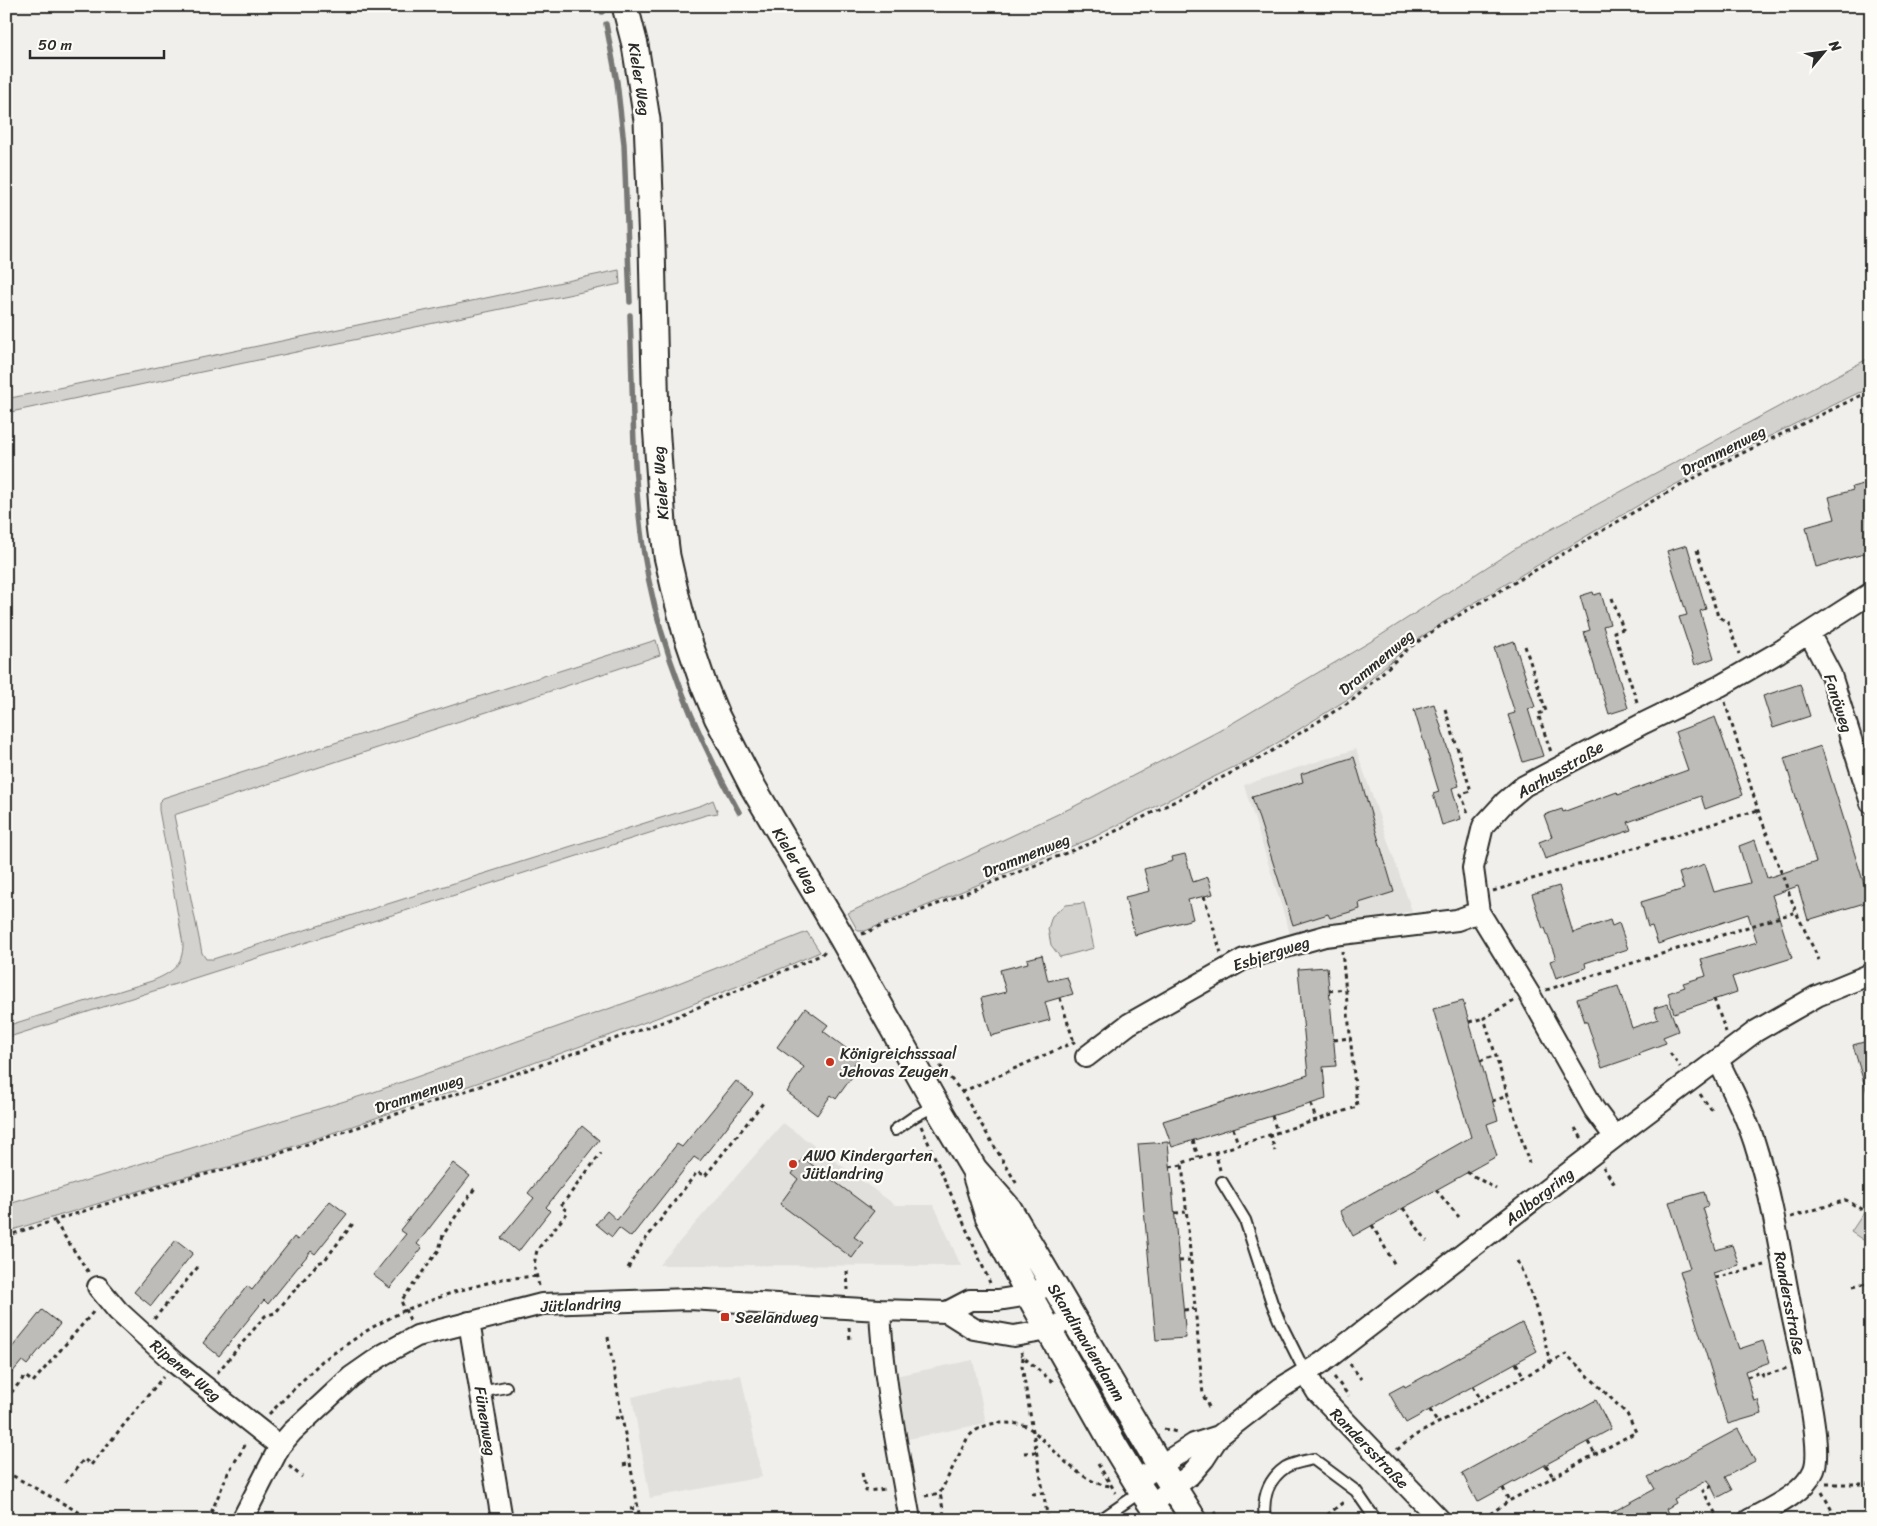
<svg xmlns="http://www.w3.org/2000/svg" width="1877" height="1526" viewBox="0 0 1877 1526" font-family="Sriracha,sans-serif">
	<style>
		.built { fill: #e1e0dc }
		.green { fill: #d3d2cf; stroke: #7f7e7d }
		.lines { fill: none; stroke-linecap: round; stroke-linejoin: round }
		.stream { stroke: #777775; stroke-width: 5.5 }
		.building { fill: #bdbcb8; stroke: #2b2b2b }
		.service-casing { stroke: #2b2b2b; stroke-width: 14 }
		.minor-casing { stroke: #2b2b2b; stroke-width: 24 }
		.tertiary-casing { stroke: #2b2b2b; stroke-width: 29 }
		.path { stroke: #2b2b2b; stroke-width: 3; stroke-dasharray: 4 4; stroke-linecap: butt }
		.service { stroke: #fdfcf7; stroke-width: 10 }
		.minor { stroke: #fdfcf7; stroke-width: 20 }
		.tertiary { stroke: #fdfcf7; stroke-width: 25 }
		.poi-dot { fill: #c8321e; stroke: #fdfcf7; stroke-width: 2 }
		.labels { text-anchor: middle; stroke-width: 4.5; stroke-linejoin: round; paint-order: stroke }
		.street-label { font-size: 16px; fill: #2b2b2b; stroke: #fdfcf7 }
		.poi-label { font-size: 16px; fill: #2b2b2b; stroke: #fdfcf7; text-anchor: start }
	</style>
	<rect width="100%" height="100%" fill="#f0efeb"/>
	<filter id="ink" filterUnits="userSpaceOnUse"><feTurbulence type="fractalNoise" baseFrequency=".02" numOctaves="2"/><feDisplacementMap in="SourceGraphic" scale="10" xChannelSelector="R" yChannelSelector="G"/><feConvolveMatrix kernelMatrix="1 2 1 2 8 2 1 2 1" color-interpolation-filters="sRGB"/></filter>
	<g filter="url(#ink)">
		<path class="built" d="M 1356,749 L 1412,911 L 1291,937 L 1244,785 Z
			M 783,1123 L 895,1205 L 934,1205 L 961,1266 L 659,1265 Z
			M 973,1360 L 986,1423 L 908,1439 L 895,1376 Z
			M 741,1375 L 762,1477 L 650,1498 L 632,1397 L 668,1388 Z"/>
		<path class="green" d="M 619,270 L 620,284 L 6,413 L 6,399 Z
			M 1871,357 L 1871,390 L 1858,393 L 1719,461 L 1654,496 L 1464,609 L 1409,645 L 1351,697 L 1258,755 L 1092,838 L 865,931 L 858,931 L 848,913 L 1075,806 L 1219,731 L 1375,639 L 1518,547 Z
			M 656,640 L 660,655 L 174,815 L 202,953 L 206,959 L 213,959 L 702,805 L 713,800 L 718,813 L 706,815 L 6,1038 L 6,1026 L 152,981 C 171,973 183,966 183,944 L 159,810 L 159,802 L 163,798 Z
			M 1084,903 L 1094,948 L 1060,957 L 1051,945 L 1048,929 L 1052,916 L 1066,905 Z
			M 807,932 L 820,952 C 632,1033 438,1096 245,1163 L 181,1178 L 6,1232 L 6,1205 L 374,1092 L 656,992 Z
			M 1871,1202 L 1871,1245 L 1851,1232 Z"/>
		<g class="lines">
			<path class="stream" d="M 600,6 L 602,12
				M 606,24 L 617,82 L 624,144 L 630,302
				M 630,315 C 633,395 632,475 644,554 C 658,643 695,733 739,812"/>
		</g>
		<path class="building" d="M 1867,483 L 1871,496 L 1871,515 L 1867,516 L 1871,531 L 1871,552 L 1816,567 L 1806,527 L 1835,519 L 1829,497 L 1853,490 L 1852,487 Z
			M 1687,545 L 1706,609 L 1700,611 L 1714,658 L 1695,665 L 1679,617 L 1687,615 L 1667,551 Z
			M 1593,592 L 1594,595 L 1601,593 L 1610,624 L 1603,626 L 1628,708 L 1609,714 L 1584,632 L 1590,630 L 1580,596 Z
			M 1514,641 L 1535,707 L 1528,709 L 1543,756 L 1523,762 L 1508,715 L 1515,713 L 1494,648 Z
			M 1800,684 L 1810,716 L 1773,728 L 1763,696 Z
			M 1434,704 L 1459,786 L 1452,788 L 1461,819 L 1442,825 L 1433,794 L 1439,792 L 1414,710 Z
			M 1715,717 L 1743,795 L 1705,809 L 1701,796 L 1628,822 L 1631,830 L 1545,859 L 1539,842 L 1552,837 L 1544,815 L 1562,809 L 1563,812 L 1617,792 L 1618,795 L 1688,770 L 1675,732 Z
			M 1821,746 L 1864,884 L 1871,882 L 1871,901 L 1808,920 L 1798,886 L 1772,895 L 1792,958 L 1732,977 L 1737,992 L 1674,1013 L 1668,993 L 1685,987 L 1683,983 L 1706,976 L 1701,959 L 1757,942 L 1748,914 L 1658,944 L 1652,926 L 1648,927 L 1641,902 L 1684,889 L 1679,873 L 1705,864 L 1714,892 L 1750,883 L 1739,846 L 1755,840 L 1767,878 L 1816,862 L 1784,758 Z
			M 1354,757 L 1394,892 L 1359,903 L 1360,909 L 1330,918 L 1328,914 L 1293,925 L 1252,797 L 1303,782 L 1301,774 Z
			M 1185,854 L 1193,882 L 1208,877 L 1213,894 L 1188,900 L 1193,919 L 1135,935 L 1125,897 L 1150,891 L 1144,869 L 1173,861 L 1172,857 Z
			M 1559,886 L 1573,933 L 1610,920 L 1612,926 L 1619,923 L 1628,949 L 1585,963 L 1586,968 L 1556,978 L 1550,961 L 1556,959 L 1545,928 L 1543,929 L 1532,894 Z
			M 1042,955 L 1048,981 L 1067,977 L 1073,994 L 1045,1002 L 1050,1020 L 991,1036 L 981,998 L 1006,992 L 1000,970 L 1028,963 L 1027,959 Z
			M 1327,967 L 1336,1066 L 1323,1067 L 1326,1099 L 1172,1147 L 1163,1121 L 1308,1075 L 1298,969 Z
			M 1618,986 L 1632,1028 L 1658,1019 L 1654,1008 L 1668,1004 L 1678,1031 L 1663,1037 L 1666,1043 L 1639,1053 L 1640,1055 L 1602,1068 L 1587,1022 L 1585,1022 L 1577,999 Z
			M 1463,1001 L 1498,1120 L 1487,1124 L 1497,1156 L 1353,1236 L 1340,1211 L 1471,1137 L 1433,1009 Z
			M 805,1008 L 828,1025 L 823,1031 L 859,1058 L 854,1064 L 859,1067 L 836,1099 L 831,1095 L 817,1115 L 787,1092 L 804,1067 L 777,1047 Z
			M 1871,1040 L 1871,1092 L 1867,1093 L 1853,1045 Z
			M 736,1081 L 753,1094 L 700,1161 L 694,1157 L 631,1237 L 619,1228 L 612,1237 L 596,1224 L 607,1211 L 617,1220 L 677,1144 L 682,1147 Z
			M 582,1126 L 599,1140 L 546,1207 L 550,1211 L 518,1252 L 501,1238 L 534,1198 L 528,1193 Z
			M 1168,1142 L 1186,1338 L 1156,1340 L 1138,1144 Z
			M 803,1158 L 874,1211 L 854,1237 L 863,1243 L 852,1258 L 780,1204 L 798,1179 L 792,1174 Z
			M 453,1163 L 470,1176 L 417,1244 L 422,1248 L 390,1288 L 373,1275 L 406,1234 L 400,1230 Z
			M 1704,1192 L 1708,1206 L 1703,1208 L 1716,1250 L 1732,1245 L 1739,1265 L 1713,1273 L 1739,1349 L 1763,1341 L 1770,1362 L 1745,1371 L 1754,1401 L 1758,1400 L 1762,1414 L 1728,1424 L 1680,1271 L 1690,1268 L 1669,1202 Z
			M 330,1201 L 347,1214 L 315,1254 L 311,1251 L 268,1304 L 264,1300 L 219,1356 L 203,1343 L 247,1286 L 252,1290 L 294,1237 L 298,1240 Z
			M 176,1240 L 193,1253 L 151,1306 L 134,1292 Z
			M 42,1310 L 60,1324 L 27,1365 L 22,1361 L 6,1380 L 6,1355 Z
			M 1522,1323 L 1537,1351 L 1406,1423 L 1389,1393 L 1404,1385 L 1405,1387 Z
			M 1596,1400 L 1611,1429 L 1477,1502 L 1462,1473 Z
			M 1738,1429 L 1755,1461 L 1725,1477 L 1732,1490 L 1717,1498 L 1708,1480 L 1674,1499 L 1676,1503 L 1666,1509 L 1671,1520 L 1598,1520 L 1655,1489 L 1648,1477 Z"/>
		<g class="lines">
			<g class="service-casing">
				<path id="service" d="M 895,1130 L 915,1116 L 936,1105
					M 1222,1182 L 1245,1220 L 1272,1303 L 1279,1320 L 1305,1372
					M 481,1392 L 506,1387
					M 1100,1520 L 1142,1491
					M 1265,1520 C 1262,1498 1267,1480 1286,1467 C 1293,1463 1305,1461 1313,1459 L 1356,1491 L 1376,1520"/>
			</g>
			<g class="minor-casing">
				<path id="minor" d="M 1809,633 L 1831,675 L 1871,803
					M 1086,1057 L 1129,1024 L 1244,959 L 1325,936 L 1457,920 L 1479,912
					M 1718,1060 C 1732,1090 1748,1119 1757,1151 C 1774,1204 1781,1260 1792,1314 C 1798,1345 1824,1445 1814,1470 C 1805,1493 1769,1509 1749,1520
					M 1615,1137 L 1594,1109 L 1530,995 L 1479,912 L 1473,868 L 1483,826 L 1505,802 L 1524,786 L 1644,723 L 1720,686 L 1779,652 L 1871,593
					M 98,1287 L 118,1311 L 175,1363 L 280,1446
					M 880,1310 C 883,1381 898,1450 910,1520
					M 947,1312 L 974,1329 L 1014,1336 L 1049,1330 L 1072,1318
					M 469,1322 L 502,1520
					M 1305,1372 L 1317,1392 L 1440,1520
					M 1136,1481 L 1194,1444 L 1219,1436 L 1281,1388 L 1323,1362 L 1615,1137 L 1756,1031 L 1817,996 L 1871,974
					M 1151,1505 L 1190,1475 L 1204,1459 L 1219,1436
					M 242,1520 L 280,1446 L 292,1432 L 351,1377 L 384,1354 L 417,1336 L 542,1304 L 689,1299 L 880,1310 L 947,1312 L 970,1300 L 998,1300 L 1029,1295 L 1052,1283"/>
			</g>
			<g class="tertiary-casing">
				<path id="tertiary" d="M 625,6 L 635,45 L 647,120 L 652,245 L 656,424 L 663,524 L 667,556 L 676,595 L 685,630 L 703,683 L 717,717 L 753,787 L 842,938 L 936,1105 L 974,1169 L 1009,1209 L 1160,1466 L 1194,1520
					M 976,1177 L 988,1216 L 1029,1295 L 1114,1445 L 1142,1491 L 1162,1520"/>
			</g>
			<path class="path" d="M 1697,550 L 1718,616 L 1728,623 L 1739,654
				M 1612,598 L 1623,629 L 1614,632 L 1638,705
				M 1525,646 L 1546,711 L 1538,714 L 1551,752
				M 1725,702 L 1758,810 L 1796,912 L 1819,960
				M 1445,709 L 1471,791 L 1461,794 L 1469,816
				M 1493,891 L 1758,810
				M 1204,896 L 1221,953
				M 862,934 L 1094,842 L 1259,759 L 1354,699 L 1410,647 L 1439,627 L 1656,499 L 1720,464 L 1860,396 L 1871,394
				M 1546,990 L 1796,912
				M 1329,991 L 1346,989
				M 1060,998 L 1074,1042
				M 1714,999 L 1726,1032
				M 1514,1001 L 1484,1018 L 1529,1163
				M 1469,1022 L 1484,1018
				M 1334,1040 L 1351,1038
				M 1670,1053 L 1680,1067
				M 1480,1061 L 1496,1055
				M 940,1066 L 962,1092 L 1018,1186
				M 962,1092 L 1074,1042 L 1075,1043
				M 1700,1094 L 1712,1111
				M 1492,1101 L 1508,1096
				M 1311,1104 L 1316,1120
				M 1272,1116 L 1277,1132
				M 921,1126 L 990,1283
				M 1233,1128 L 1238,1144
				M 1575,1128 L 1583,1140
				M 1270,1134 L 1275,1151
				M 1193,1140 L 1198,1157
				M 1215,1151 L 1220,1170
				M 1170,1167 L 1182,1165
				M 1603,1167 L 1616,1186
				M 1467,1172 L 1496,1189
				M 1436,1190 L 1459,1217
				M 1403,1208 L 1427,1241
				M 1175,1213 L 1186,1212
				M 1791,1217 L 1846,1200 L 1871,1215
				M 55,1222 L 89,1273
				M 1372,1225 L 1395,1265
				M 6,1236 L 181,1180 L 245,1165 L 501,1079 L 668,1020 L 821,955 L 826,950
				M 1179,1261 L 1190,1260
				M 1517,1261 C 1533,1292 1542,1328 1550,1363
				M 628,1268 L 642,1244 L 697,1172 L 705,1176 L 763,1103
				M 847,1271 L 848,1290
				M 1715,1278 L 1765,1265
				M 539,1286 L 534,1265 L 537,1250 L 568,1212 L 561,1206 L 601,1153
				M 1853,1286 L 1871,1282
				M 1184,1310 L 1194,1309
				M 154,1319 L 198,1267
				M 410,1320 L 401,1301 L 439,1250 L 443,1235 L 475,1188
				M 849,1327 L 850,1341
				M 608,1337 L 640,1520
				M 1021,1352 L 1023,1357 L 1053,1382
				M 1023,1357 L 1022,1366 L 1048,1520
				M 1516,1363 L 1524,1377
				M 1350,1364 L 1361,1379
				M 217,1373 L 265,1316 L 275,1313 L 318,1263 L 324,1261 L 355,1221
				M 1334,1377 L 1349,1396
				M 1747,1377 L 1761,1372 L 1763,1376 L 1787,1368
				M 1473,1386 L 1481,1400
				M 6,1399 L 25,1376 L 33,1382 L 94,1311
				M 1209,1407 L 1203,1395 L 1182,1163 L 1357,1107 L 1342,951
				M 1430,1410 L 1438,1424
				M 269,1414 L 322,1361 L 371,1328 L 405,1310 L 454,1292 L 502,1279 L 537,1276
				M 615,1418 L 623,1417
				M 1164,1429 L 1177,1432
				M 1588,1442 L 1595,1454
				M 1397,1450 L 1414,1436 L 1566,1354 L 1627,1414 L 1636,1432 L 1509,1501 L 1481,1520
				M 1024,1453 L 1036,1452
				M 1098,1464 L 1116,1493
				M 623,1465 L 631,1463
				M 1546,1465 L 1553,1477
				M 289,1466 L 302,1477
				M 6,1472 L 93,1520
				M 862,1473 L 866,1491 L 887,1489
				M 65,1483 L 84,1459 L 91,1465 L 163,1377
				M 1826,1484 L 1871,1484
				M 1712,1486 L 1703,1491 L 1719,1520
				M 1503,1488 L 1509,1501
				M 1822,1492 L 1837,1520
				M 1032,1494 L 1043,1493
				M 925,1496 L 940,1493 L 968,1437 C 977,1428 987,1424 999,1423 C 1008,1423 1018,1423 1026,1426 C 1033,1430 1039,1436 1044,1441 C 1063,1459 1084,1484 1111,1486
				M 630,1509 L 638,1508
				M 1215,1512 L 1220,1520
				M 928,1517 L 944,1515 L 940,1493
				M 208,1520 L 228,1473 L 247,1442
				M 462,1520 L 483,1516
				M 1321,1520 L 1346,1500"/>
			<use href="#service" class="service"/>
			<use href="#minor" class="minor"/>
			<use href="#tertiary" class="tertiary"/>
		</g>
	</g>
	<g class="poi-dot">
		<circle cx="830" cy="1062" r="5"/>
		<circle cx="793" cy="1164" r="5"/>
		<rect x="720" y="1312" width="10" height="10" rx="2.5"/>
	</g>
	<g class="labels">
		<g class="street-label">
			<text transform="translate(640 79) rotate(81)" y="6">Kieler Weg</text>
			<text transform="translate(1723 450) rotate(-27)" y="6">Drammenweg</text>
			<text transform="translate(660 483) rotate(-94)" y="6">Kieler Weg</text>
			<text transform="translate(1376 662) rotate(-40)" y="6">Drammenweg</text>
			<text transform="translate(1839 703) rotate(72)" y="6">Fanöweg</text>
			<text transform="translate(1560 769) rotate(-30)" y="6">Aarhusstraße</text>
			<text transform="translate(1026 855) rotate(-22)" y="6">Drammenweg</text>
			<text transform="translate(796 860) rotate(59)" y="6">Kieler Weg</text>
			<text transform="translate(1271 953) rotate(-18)" y="6">Esbjergweg</text>
			<text transform="translate(419 1093) rotate(-19)" y="6">Drammenweg</text>
			<text transform="translate(1539 1196) rotate(-38)" y="6">Aalborgring</text>
			<text transform="translate(1790 1303) rotate(79)" y="6">Randersstraße</text>
			<text transform="translate(581 1304) rotate(-3)" y="6">Jütlandring</text>
			<text transform="translate(1087 1342) rotate(59)" y="6">Skandinaviendamm</text>
			<text transform="translate(186 1370) rotate(40)" y="6">Ripener Weg</text>
			<text transform="translate(486 1421) rotate(81)" y="6">Fünenweg</text>
			<text transform="translate(1370 1448) rotate(46)" y="6">Randersstraße</text>
		</g>
		<g class="poi-label">
			<text x="840" y="1059">Königreichsssaal<tspan x="840" dy="18">Jehovas Zeugen</tspan></text>
			<text x="803" y="1161">AWO Kindergarten<tspan x="803" dy="18">Jütlandring</tspan></text>
			<text x="735" y="1323">Seelandweg</text>
		</g>
	</g>
	<rect width="1877" height="1526" fill="none" stroke="#fdfcf7" stroke-width="25"/>
	<rect x="12" y="12" width="1852" height="1501" fill="none" stroke="#2b2b2b" stroke-width="2" filter="url(#ink)"/>
	<g transform="translate(1824 52) rotate(61)" stroke="#fdfcf7" stroke-width="4" paint-order="stroke">
	<path d="M0-4L9 19L0 12L-9 19Z" fill="#2b2b2b"/>
	<text y="-8" font-size="14" font-weight="bold" text-anchor="middle" fill="#2b2b2b">N</text>
	</g>
	<path d="M30 50v8h134v-8" fill="none" stroke="#2b2b2b" stroke-width="2.5"/>
	<text x="38" y="50" font-size="15" fill="#2b2b2b" stroke="#fdfcf7" stroke-width="4" paint-order="stroke">50 m</text>
</svg>
